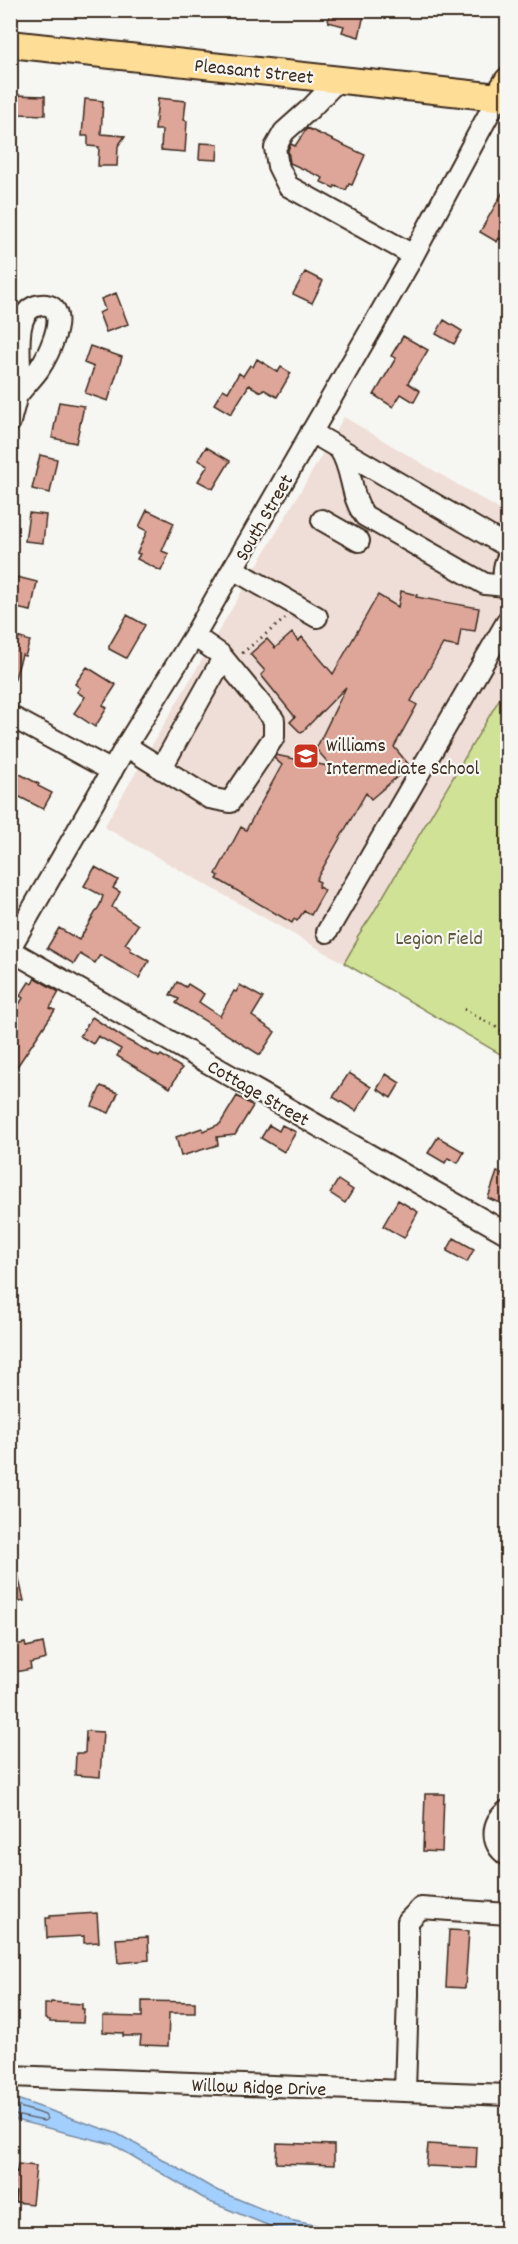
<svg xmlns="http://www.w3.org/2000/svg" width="518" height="2244" viewBox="0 0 518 2244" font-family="Dekko,sans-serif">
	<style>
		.built { fill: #efded7 }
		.green { fill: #d0e296; stroke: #86865a; stroke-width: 1.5 }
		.water { fill: #a2cffd; stroke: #798da4; stroke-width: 1.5 }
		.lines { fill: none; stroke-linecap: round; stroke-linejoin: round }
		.shore { stroke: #646c77; stroke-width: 1.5 }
		.building { fill: #dea599; stroke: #3b2a1e; stroke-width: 1.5 }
		.minor-casing { stroke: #3b2a1e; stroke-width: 24 }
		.major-casing { stroke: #3b2a1e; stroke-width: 30 }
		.path { stroke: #3b2a1e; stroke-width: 3; stroke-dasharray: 1.5 4.5; stroke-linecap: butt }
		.minor { stroke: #f6f6f2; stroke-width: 20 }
		.major { stroke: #fedd96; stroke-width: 26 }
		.labels { text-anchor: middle; stroke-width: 4.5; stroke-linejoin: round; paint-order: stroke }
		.street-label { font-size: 20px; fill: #3b2a1e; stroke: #f6f6f2 }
		.poi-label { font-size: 20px; fill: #3b2a1e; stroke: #f6f6f2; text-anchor: start }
		.park-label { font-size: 20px; fill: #60583c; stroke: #f6f6f2 }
	</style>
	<rect width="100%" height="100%" fill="#f6f6f2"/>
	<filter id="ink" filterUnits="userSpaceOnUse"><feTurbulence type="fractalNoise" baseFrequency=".0167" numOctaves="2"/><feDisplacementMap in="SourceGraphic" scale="12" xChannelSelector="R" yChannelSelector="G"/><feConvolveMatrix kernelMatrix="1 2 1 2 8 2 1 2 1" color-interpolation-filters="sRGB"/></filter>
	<g filter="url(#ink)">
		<path class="built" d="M 344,417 L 507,514 L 507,686 L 344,963 L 104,827 Z"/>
		<path class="green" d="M 507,686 L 507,1058 L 344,963 L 358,939 L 357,937 L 372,915 Z"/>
		<path class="water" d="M 11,2097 L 118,2134 L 216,2190 L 289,2220 L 356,2233 L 287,2233 L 210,2202 L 112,2144 L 11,2119 Z"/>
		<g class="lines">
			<path class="shore" d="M 10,2104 L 45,2115 L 47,2119 L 44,2121 L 10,2114"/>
		</g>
		<path class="building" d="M 330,10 L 365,10 L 359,37 L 342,32 L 344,26 L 328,22 Z
			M 13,95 L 45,96 L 45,115 L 18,114 L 18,111 L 12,111 Z
			M 158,98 L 186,101 L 184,120 L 187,121 L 185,152 L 161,150 L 162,130 L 155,130 Z
			M 85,99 L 103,101 L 101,134 L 125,136 L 118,146 L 117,166 L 98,166 L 99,147 L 88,146 L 88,136 L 82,136 Z
			M 307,128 L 365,155 L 352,185 L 349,184 L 346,190 L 335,186 L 334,188 L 321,182 L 323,178 L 290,163 L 288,150 L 291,144 L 295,146 Z
			M 200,143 L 218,144 L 217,160 L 199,159 Z
			M 507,185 L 507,243 L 499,238 L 497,242 L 480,232 Z
			M 305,272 L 323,281 L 312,303 L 293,294 Z
			M 116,293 L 128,324 L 106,332 L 99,313 L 105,310 L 101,299 Z
			M 444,320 L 462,331 L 454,344 L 436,334 Z
			M 403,336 L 428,350 L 408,383 L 420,391 L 414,402 L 401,394 L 393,407 L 374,395 L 396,358 L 391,356 Z
			M 90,346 L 122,357 L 108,401 L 85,393 L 94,367 L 84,363 Z
			M 257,359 L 278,372 L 281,367 L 291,373 L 277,397 L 263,389 L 261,392 L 249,385 L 231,414 L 214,404 L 223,389 L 228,392 L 239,373 L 243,376 L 250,365 L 253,367 Z
			M 59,402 L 84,406 L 76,443 L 52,438 Z
			M 206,447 L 230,461 L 213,489 L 198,481 L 208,465 L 198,460 Z
			M 40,455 L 57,459 L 50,493 L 32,489 Z
			M 147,510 L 174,523 L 162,551 L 169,554 L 161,571 L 137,559 L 140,554 L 137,553 L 147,531 L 139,527 Z
			M 29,513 L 46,515 L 43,543 L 25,541 Z
			M 17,577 L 37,582 L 31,611 L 11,607 Z
			M 401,591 L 417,595 L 416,597 L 479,608 L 475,631 L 461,629 L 458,647 L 443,644 L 411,701 L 417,705 L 394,747 L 410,766 L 371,799 L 366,793 L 316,880 L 320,882 L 318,887 L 325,890 L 311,915 L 304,911 L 297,921 L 294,919 L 292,923 L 217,879 L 219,876 L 216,874 L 241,827 L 246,830 L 282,765 L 274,758 L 276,755 L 332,767 L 316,749 L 346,687 L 301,733 L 290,722 L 295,717 L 261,675 L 265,671 L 250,654 L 267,639 L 275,648 L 292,633 L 298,641 L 302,637 L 333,674 L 378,595 L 398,607 Z
			M 127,615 L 145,625 L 126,658 L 109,649 L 109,646 Z
			M 10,635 L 30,641 L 25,656 L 22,655 L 14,681 L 10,681 Z
			M 87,667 L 116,685 L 103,705 L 107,708 L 95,727 L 74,713 L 85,697 L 77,692 L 80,688 L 75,684 Z
			M 16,772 L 39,784 L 38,786 L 52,793 L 43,809 L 10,792 L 10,782 Z
			M 95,867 L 118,880 L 113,888 L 120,892 L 112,907 L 138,925 L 125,944 L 131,948 L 130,950 L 149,961 L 139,978 L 100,955 L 95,963 L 80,954 L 74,964 L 47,948 L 59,928 L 79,940 L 100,905 L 103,896 L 84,886 Z
			M 35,978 L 59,992 L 50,1008 L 55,1010 L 10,1077 L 10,1019 L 23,998 L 20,996 L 29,982 L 32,984 Z
			M 177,982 L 186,987 L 188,984 L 204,994 L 199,1002 L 220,1016 L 234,991 L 236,992 L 240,985 L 263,998 L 252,1016 L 275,1032 L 260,1055 L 176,1003 L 179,999 L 170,995 Z
			M 92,1017 L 127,1040 L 159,1057 L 161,1055 L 182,1068 L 170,1088 L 117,1056 L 121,1049 L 98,1036 L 93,1044 L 80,1036 Z
			M 349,1073 L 371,1087 L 356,1111 L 333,1097 Z
			M 386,1074 L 400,1083 L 391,1098 L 377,1089 Z
			M 101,1086 L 118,1093 L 109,1113 L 92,1106 Z
			M 237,1096 L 253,1106 L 235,1135 L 217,1137 L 218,1145 L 181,1156 L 176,1137 L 202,1128 L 203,1131 L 220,1124 Z
			M 269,1125 L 279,1131 L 282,1125 L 296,1132 L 284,1152 L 261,1138 Z
			M 438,1137 L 464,1152 L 458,1163 L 448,1158 L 445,1163 L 428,1153 Z
			M 497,1172 L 507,1175 L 507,1206 L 488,1198 Z
			M 338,1180 L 353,1190 L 345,1203 L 330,1193 Z
			M 398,1200 L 418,1212 L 404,1238 L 383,1226 Z
			M 454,1238 L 474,1249 L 467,1262 L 447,1251 Z
			M 10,1566 L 16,1566 L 24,1601 L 10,1604 Z
			M 25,1643 L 26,1647 L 43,1643 L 46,1659 L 30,1663 L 31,1669 L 10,1673 L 10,1646 Z
			M 86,1731 L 103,1732 L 100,1777 L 75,1775 L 76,1753 L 85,1753 Z
			M 425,1794 L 444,1794 L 442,1852 L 423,1851 Z
			M 97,1913 L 99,1942 L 84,1943 L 84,1936 L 47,1938 L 46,1918 L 50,1918 L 50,1916 Z
			M 449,1930 L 469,1931 L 465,1988 L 446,1987 Z
			M 148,1937 L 149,1960 L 118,1963 L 116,1939 Z
			M 142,2001 L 195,2002 L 195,2013 L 169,2013 L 168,2046 L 140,2045 L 141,2036 L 123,2036 L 123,2033 L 103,2032 L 103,2016 L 142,2017 Z
			M 51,2002 L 82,2004 L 82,2009 L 84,2009 L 83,2023 L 50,2022 L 50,2020 L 45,2019 L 45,2004 L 50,2004 Z
			M 277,2143 L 334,2145 L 334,2165 L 276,2163 Z
			M 428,2144 L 477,2147 L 476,2168 L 426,2166 Z
			M 18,2164 L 36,2166 L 32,2204 L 15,2202 L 16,2192 L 13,2192 L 15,2171 L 17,2172 Z"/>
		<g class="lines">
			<g class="minor-casing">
				<path id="minor" d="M 338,80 L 311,108 L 284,132 L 275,148 L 278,166 L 288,186 L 413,255
					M 10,422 C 13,408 19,392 20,377 C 21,358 13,313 36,306 C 42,304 50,304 54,309 C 65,322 47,357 39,369 C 32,379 23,387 16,397
					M 311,432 L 508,547
					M 340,450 C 353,469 350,498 365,516 L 485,584 L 506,586
					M 322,520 L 359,541
					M 508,557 C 502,568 502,577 508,588
					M 233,569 L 317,617
					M 10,716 L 112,771
					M 126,746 L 209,798 L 230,802 L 274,737 L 274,720 L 220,654 L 194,636
					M 161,769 L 223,658
					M 327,932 L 508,620
					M 10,948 L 126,746 L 194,636 L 408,265 L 498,97
					M 10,950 L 508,1234
					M 508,1810 C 490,1823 490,1844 508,1856
					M 10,2076 L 508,2095
					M 405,2091 L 408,1995 L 408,1921 L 421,1908 L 508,1914"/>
			</g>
			<g class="major-casing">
				<path id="major" d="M 10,44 L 498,97 L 508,81"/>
			</g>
			<path class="path" d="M 242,653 L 286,618
				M 464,1009 L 508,1034"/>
			<use href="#minor" class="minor"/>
			<use href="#major" class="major"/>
		</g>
	</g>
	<defs>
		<g id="school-square" transform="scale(1.35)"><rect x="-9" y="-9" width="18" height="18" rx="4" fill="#c8321e" stroke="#f6f6f2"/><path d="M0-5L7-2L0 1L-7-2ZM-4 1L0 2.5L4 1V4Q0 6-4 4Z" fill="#fff"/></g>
	</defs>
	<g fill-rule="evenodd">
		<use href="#school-square" x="306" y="756"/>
	</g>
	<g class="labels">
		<g class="street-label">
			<text transform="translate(254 70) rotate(6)" y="7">Pleasant Street</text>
			<text transform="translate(263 517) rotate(-60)" y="7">South Street</text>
			<text transform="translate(259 1092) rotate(30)" y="7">Cottage Street</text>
			<text transform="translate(259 2086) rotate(2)" y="7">Willow Ridge Drive</text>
		</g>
		<g class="poi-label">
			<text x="326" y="751">Williams<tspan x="326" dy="23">Intermediate School</tspan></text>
		</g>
		<g class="park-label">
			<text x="439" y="944">Legion Field</text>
		</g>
	</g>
	<rect width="518" height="2244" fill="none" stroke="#f6f6f2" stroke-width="36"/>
	<rect x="18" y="18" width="482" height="2208" fill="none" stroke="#3b2a1e" stroke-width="2" filter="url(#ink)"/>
</svg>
